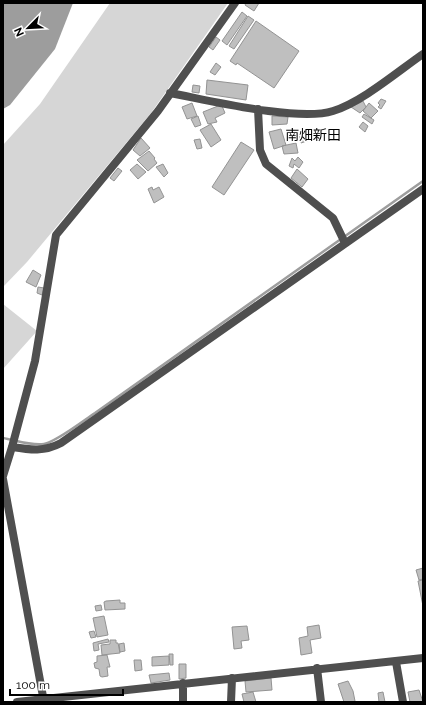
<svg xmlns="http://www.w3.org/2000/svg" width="426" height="705" viewBox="0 0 426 705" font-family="Raleway,'Noto Sans JP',sans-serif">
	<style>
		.green { fill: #d6d6d6 }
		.water { fill: #9d9d9d }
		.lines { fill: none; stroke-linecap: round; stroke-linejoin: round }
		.stream { stroke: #9d9d9d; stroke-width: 2.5 }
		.building { fill: #bfbfbf; stroke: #939393 }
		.minor { stroke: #4f4f4f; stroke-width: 8 }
		.labels { text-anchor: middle; stroke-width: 3; stroke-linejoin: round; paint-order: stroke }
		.quarter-label { font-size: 14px; fill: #000; stroke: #fff }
	</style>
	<rect width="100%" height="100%" fill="#fff"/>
	<path class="green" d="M 110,3 L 228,3 L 151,113 L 27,262 L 3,287 L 3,145 L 40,104 Z
		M 3,304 L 37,331 L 3,369 Z"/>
	<path class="water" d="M 3,3 L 73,3 L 55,49 L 10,105 L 3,109 Z"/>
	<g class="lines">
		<path class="stream" d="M 3,438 C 15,440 31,446 44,444 C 56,442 83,421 95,413 L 423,181"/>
	</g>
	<path class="building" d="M 246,3 L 259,3 L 254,11 L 245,5 Z
		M 242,12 L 247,16 L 227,45 L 222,41 Z
		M 248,16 L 254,20 L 234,49 L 229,46 Z
		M 256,21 L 299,51 L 274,88 L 237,63 L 236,65 L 230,61 Z
		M 216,37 L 220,40 L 213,50 L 209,47 Z
		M 216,63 L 221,67 L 215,75 L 210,72 Z
		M 207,80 L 248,85 L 246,100 L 206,94 Z
		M 193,85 L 200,86 L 199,93 L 192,92 Z
		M 381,99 L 386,101 L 381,109 L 378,107 L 380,105 L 378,103 Z
		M 363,101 L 366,107 L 360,113 L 351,107 Z
		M 192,103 L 197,116 L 187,119 L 182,107 Z
		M 369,103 L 378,111 L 371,118 L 363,111 Z
		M 218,106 L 222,106 L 225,113 L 215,118 L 217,122 L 208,124 L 203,112 Z
		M 364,114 L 374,120 L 372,124 L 362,117 Z
		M 198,116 L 201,125 L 195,127 L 191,119 Z
		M 272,116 L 288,117 L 287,124 L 272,125 Z
		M 363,122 L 368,126 L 365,132 L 359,127 Z
		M 211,124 L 221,140 L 211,147 L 200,130 Z
		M 281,129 L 286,145 L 274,149 L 269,132 Z
		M 308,134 L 310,140 L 301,143 L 299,136 Z
		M 141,138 L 150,148 L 140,156 L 133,150 Z
		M 200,139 L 202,148 L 197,149 L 194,140 Z
		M 241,142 L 254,150 L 224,195 L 212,187 Z
		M 296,143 L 298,153 L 284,154 L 282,146 Z
		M 149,151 L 155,158 L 154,159 L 157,163 L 148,171 L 137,160 Z
		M 298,157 L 303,162 L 299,168 L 294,164 L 293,168 L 289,166 L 292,158 L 295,161 Z
		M 137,164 L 146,172 L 138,179 L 130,170 Z
		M 163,164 L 168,173 L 164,177 L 156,167 Z
		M 118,168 L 122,171 L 114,181 L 110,178 Z
		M 297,169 L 308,179 L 302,187 L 291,178 Z
		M 152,187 L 153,190 L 159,187 L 164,197 L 154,203 L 148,189 Z
		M 33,270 L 41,275 L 36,287 L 26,282 Z
		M 38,287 L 44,288 L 42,295 L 37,293 Z
		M 423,568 L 423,579 L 419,580 L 416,570 Z
		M 423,580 L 423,606 L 418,581 Z
		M 120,600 L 120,603 L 125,603 L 125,609 L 105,610 L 104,602 L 106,601 Z
		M 101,605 L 102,610 L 96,611 L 95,606 Z
		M 104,616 L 108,635 L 97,637 L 93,618 Z
		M 319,625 L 321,638 L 310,640 L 312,653 L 301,655 L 299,638 L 308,636 L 307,627 Z
		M 247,626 L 249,640 L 241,641 L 242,648 L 234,649 L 232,627 Z
		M 94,631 L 96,637 L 91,638 L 89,632 Z
		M 108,639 L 109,642 L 98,644 L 99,650 L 94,651 L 93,643 Z
		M 110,640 L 116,640 L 116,643 L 118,643 L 120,653 L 102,655 L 101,645 L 110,644 Z
		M 124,643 L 125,651 L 120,652 L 119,644 Z
		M 169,654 L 173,654 L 173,665 L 170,665 Z
		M 107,655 L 110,667 L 107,667 L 108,676 L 102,677 L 100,676 L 99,669 L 95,668 L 94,663 L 97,662 L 97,656 Z
		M 169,656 L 169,665 L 152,666 L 152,657 Z
		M 134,660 L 141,660 L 142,670 L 135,671 Z
		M 179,664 L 186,664 L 186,678 L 179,679 Z
		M 169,673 L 170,680 L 151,683 L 149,675 Z
		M 271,678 L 272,690 L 246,692 L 245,681 Z
		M 348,681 L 353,691 L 355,701 L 353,702 L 344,702 L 338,684 Z
		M 419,690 L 423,702 L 410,702 L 408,692 Z
		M 253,692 L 256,702 L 244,702 L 242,694 Z
		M 383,692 L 385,702 L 379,702 L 378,693 Z"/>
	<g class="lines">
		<path class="minor" d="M 170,93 C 208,100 298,122 333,111 C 362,102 397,72 423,54
			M 258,109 L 260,150 L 266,164 L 333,218 L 345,243
			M 12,447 C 31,450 44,452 61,443 L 423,189
			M 3,476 L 12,447 L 35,361 L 56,235 L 158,111 L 235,3
			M 3,479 L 44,702
			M 396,662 L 403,702
			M 317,668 L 321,702
			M 17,702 L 423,658
			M 183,702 L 183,683
			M 231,702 L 232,678"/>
	</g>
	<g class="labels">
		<g class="quarter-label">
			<text x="313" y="140">南畑新田</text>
		</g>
	</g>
	<rect width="426" height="705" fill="none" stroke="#000000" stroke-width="8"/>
	<g transform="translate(28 28) rotate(246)" stroke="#ffffff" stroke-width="3" paint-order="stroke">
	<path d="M0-3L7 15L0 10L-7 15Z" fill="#000000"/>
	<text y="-6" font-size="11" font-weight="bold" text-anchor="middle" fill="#000000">N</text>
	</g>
	<path d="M10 689v6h113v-6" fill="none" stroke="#000000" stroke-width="2"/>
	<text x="16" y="689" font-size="12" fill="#000000" stroke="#ffffff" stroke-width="3" paint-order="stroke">100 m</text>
</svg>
